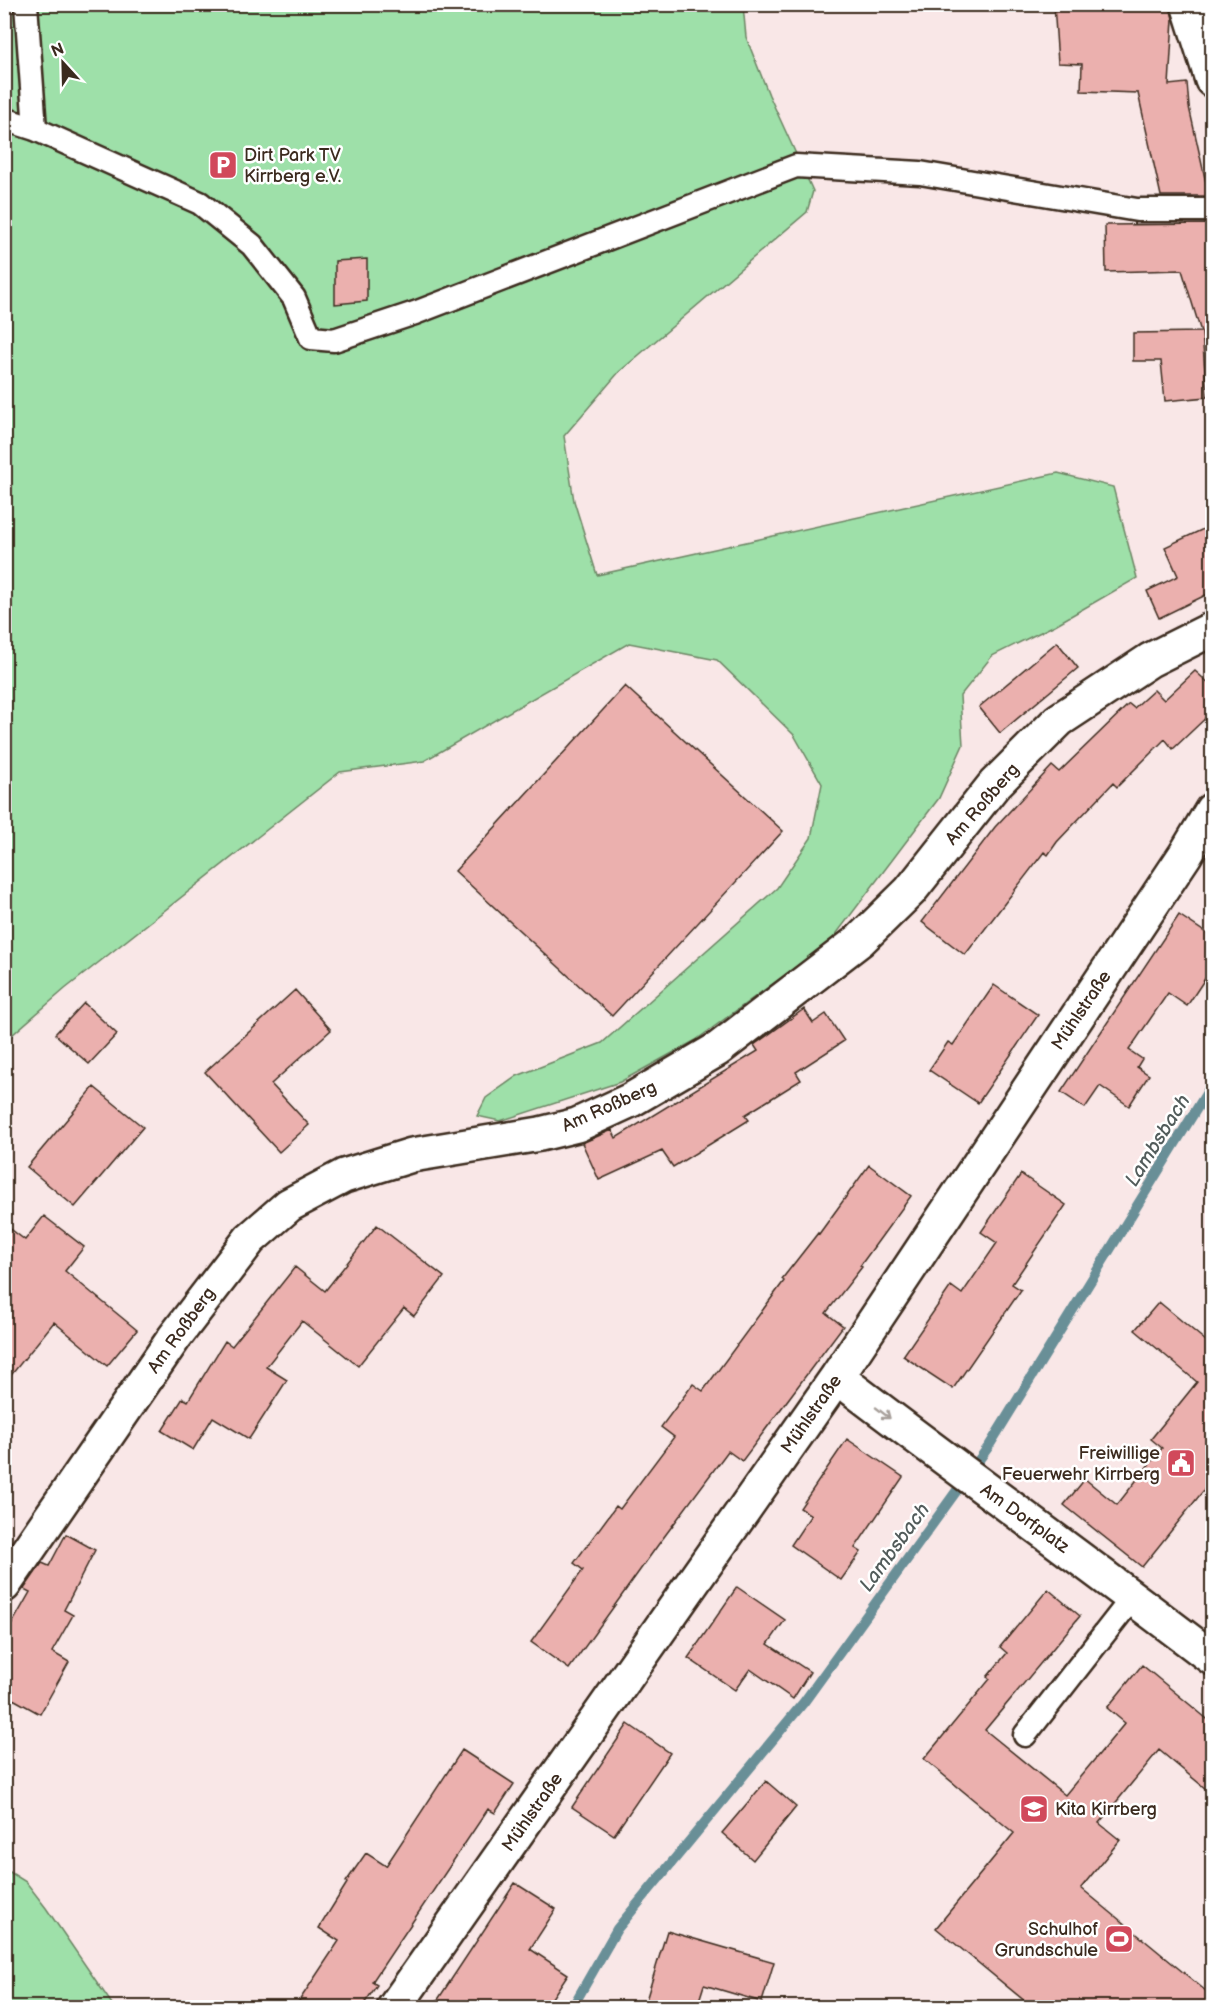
<svg xmlns="http://www.w3.org/2000/svg" width="1217" height="2012" viewBox="0 0 1217 2012" font-family="'Balsamiq Sans',sans-serif">
	<style>
		.green { fill: #9ee0a9; stroke: #6c8564; stroke-width: 1.5 }
		.lines { fill: none; stroke-linecap: round; stroke-linejoin: round }
		.stream { stroke: #698f97; stroke-width: 10 }
		.building { fill: #ebb0ae; stroke: #3b2a1e; stroke-width: 1.5 }
		.lane-casing { stroke: #3b2a1e; stroke-width: 27 }
		.street-casing { stroke: #3b2a1e; stroke-width: 38 }
		.lane { stroke: #fff; stroke-width: 22 }
		.street { stroke: #fff; stroke-width: 33 }
		.oneway { stroke: #a79f9a }
		.labels { text-anchor: middle; stroke-width: 5; stroke-linejoin: round; paint-order: stroke }
		.poi-label { font-size: 18px; fill: #3b2a1e; stroke: #fff; text-anchor: start }
		.street-label { font-size: 18px; fill: #3b2a1e; stroke: #fff }
		.water-label { font-size: 20px; font-style: italic; fill: #525c5b; stroke: #fff }
	</style>
	<rect width="100%" height="100%" fill="#f9e7e7"/>
	<filter id="ink" filterUnits="userSpaceOnUse"><feTurbulence type="fractalNoise" baseFrequency=".0167" numOctaves="2"/><feDisplacementMap in="SourceGraphic" scale="12" xChannelSelector="R" yChannelSelector="G"/><feConvolveMatrix kernelMatrix="1 2 1 2 8 2 1 2 1" color-interpolation-filters="sRGB"/></filter>
	<g filter="url(#ink)">
		<path class="green" d="M 5,5 L 743,5 L 746,37 L 769,95 L 813,191 L 807,212 L 619,372 L 564,436 L 574,501 L 597,575 L 1058,473 L 1113,487 L 1137,578 L 1055,625 L 992,656 L 960,696 L 963,745 L 939,798 L 831,941 L 696,1040 L 620,1082 L 500,1121 L 477,1116 L 486,1098 L 517,1076 L 602,1043 L 777,888 L 811,838 L 822,784 L 794,735 L 717,660 L 629,643 L 424,761 L 340,772 L 65,989 L 5,1041 Z
			M 5,1869 L 26,1882 L 46,1908 L 114,2007 L 5,2007 Z"/>
		<g class="lines">
			<path class="stream" d="M 572,2008 L 617,1929 L 804,1702 L 989,1446 L 1212,1084"/>
		</g>
		<path class="building" d="M 1054,4 L 1170,4 L 1173,19 L 1169,85 L 1187,83 L 1189,107 L 1209,196 L 1161,196 L 1138,93 L 1081,91 L 1082,64 L 1058,63 Z
			M 1212,224 L 1212,344 L 1206,346 L 1202,333 L 1207,397 L 1165,401 L 1161,361 L 1133,361 L 1133,333 L 1201,332 L 1182,270 L 1106,272 L 1105,225 Z
			M 367,259 L 367,301 L 335,304 L 335,261 Z
			M 1212,525 L 1212,592 L 1159,618 L 1147,591 L 1178,576 L 1165,547 Z
			M 1057,642 L 1078,668 L 1000,733 L 979,707 Z
			M 1195,671 L 1212,686 L 1212,712 L 1173,749 L 1165,739 L 1117,787 L 1113,783 L 1057,842 L 1048,855 L 1044,852 L 965,955 L 922,922 L 995,827 L 1052,766 L 1059,772 L 1129,704 L 1134,708 L 1154,690 L 1164,700 Z
			M 625,686 L 783,831 L 612,1016 L 455,871 Z
			M 1179,915 L 1212,937 L 1212,968 L 1187,1006 L 1168,993 L 1129,1050 L 1142,1059 L 1137,1067 L 1149,1075 L 1129,1106 L 1100,1086 L 1085,1108 L 1061,1092 Z
			M 994,985 L 1038,1015 L 978,1103 L 929,1070 L 948,1042 L 953,1045 Z
			M 295,990 L 331,1030 L 271,1084 L 309,1125 L 279,1152 L 205,1072 Z
			M 84,1003 L 117,1034 L 89,1064 L 55,1034 Z
			M 804,1009 L 813,1023 L 826,1014 L 844,1041 L 796,1072 L 801,1080 L 745,1115 L 749,1120 L 673,1167 L 662,1151 L 599,1180 L 582,1143 L 612,1130 L 616,1138 L 758,1051 L 754,1045 Z
			M 94,1087 L 143,1127 L 75,1207 L 27,1167 Z
			M 869,1165 L 911,1196 L 860,1266 L 862,1267 L 826,1313 L 843,1326 L 742,1461 L 728,1451 L 658,1545 L 569,1669 L 531,1642 L 583,1570 L 574,1563 L 616,1506 L 620,1509 L 674,1437 L 661,1427 L 693,1384 L 703,1391 L 784,1281 L 782,1279 L 818,1233 L 819,1234 Z
			M 1021,1174 L 1066,1205 L 1012,1284 L 1021,1290 L 953,1389 L 903,1356 L 951,1286 L 962,1294 L 997,1243 L 981,1232 Z
			M 44,1216 L 84,1247 L 65,1271 L 137,1330 L 107,1366 L 54,1322 L 4,1384 L 4,1224 L 25,1240 Z
			M 377,1225 L 444,1277 L 414,1316 L 404,1308 L 358,1366 L 302,1321 L 266,1367 L 287,1380 L 249,1439 L 213,1417 L 193,1450 L 162,1431 L 183,1398 L 188,1401 L 225,1341 L 232,1346 L 295,1267 L 325,1291 Z
			M 1159,1302 L 1212,1346 L 1212,1480 L 1142,1567 L 1064,1505 L 1085,1479 L 1117,1505 L 1162,1448 L 1151,1439 L 1197,1382 L 1135,1330 Z
			M 847,1439 L 903,1477 L 855,1548 L 861,1552 L 841,1580 L 791,1545 L 811,1515 L 800,1508 Z
			M 66,1534 L 95,1550 L 64,1610 L 73,1615 L 52,1652 L 69,1662 L 40,1714 L 4,1694 L 4,1638 L 30,1592 L 24,1589 L 42,1563 L 49,1566 Z
			M 737,1587 L 785,1620 L 768,1644 L 810,1672 L 793,1699 L 750,1669 L 735,1690 L 688,1658 Z
			M 1048,1589 L 1080,1616 L 985,1730 L 1065,1795 L 1125,1723 L 1107,1708 L 1142,1665 L 1212,1723 L 1212,1794 L 1159,1750 L 1099,1823 L 1120,1840 L 1081,1888 L 1212,1996 L 1212,2007 L 1032,2007 L 936,1928 L 1014,1833 L 924,1759 L 990,1679 L 987,1677 L 1007,1653 L 1000,1647 Z
			M 628,1724 L 670,1753 L 614,1835 L 572,1807 Z
			M 462,1750 L 514,1784 L 495,1813 L 488,1809 L 372,1982 L 377,1985 L 362,2007 L 295,2007 L 339,1941 L 319,1928 L 347,1883 L 346,1882 L 366,1853 L 386,1866 Z
			M 766,1781 L 796,1807 L 753,1860 L 722,1833 Z
			M 515,1883 L 556,1909 L 530,1949 L 568,1974 L 546,2007 L 433,2007 Z
			M 667,1931 L 774,1962 L 762,2002 L 704,1985 L 697,2007 L 644,2007 Z"/>
		<g class="lines">
			<g class="lane-casing">
				<path id="lane" d="M 26,4 L 35,129
					M 4,119 L 35,129 L 200,203 L 252,245 L 294,298 L 311,338 L 334,340 L 415,313 L 796,166 L 920,173 L 1137,210 L 1212,210
					M 1025,1735 L 1133,1597"/>
			</g>
			<g class="street-casing">
				<path id="street" d="M 1188,4 L 1212,80
					M 837,1377 C 961,1472 1088,1563 1212,1658
					M 4,1585 L 174,1338 L 250,1239 L 289,1205 L 344,1176 L 412,1155 L 540,1134 L 577,1125 L 631,1100 L 718,1049 L 860,940 L 910,891 L 994,785 L 1059,720 L 1150,660 L 1212,629
					M 394,2008 L 837,1377 L 1185,855 L 1212,810"/>
			</g>
			<use href="#lane" class="lane"/>
			<use href="#street" class="street"/>
		</g>
		<defs><path id="oneway-shaft" d="M-6 0H5M1.5-3L5.5 0L1.5 3" fill="none" stroke-width="1.6" stroke-linecap="round" stroke-linejoin="round" transform="scale(1.5)"/></defs>
		<use class="oneway" href="#oneway-shaft" transform="translate(883 1413) rotate(38)"/>
	</g>
	<defs>
		<g id="parking-square" transform="scale(1.5)"><rect x="-9" y="-9" width="18" height="18" rx="4" fill="#d1495b" stroke="#fff"/><path d="M-3.5-5.5H1a3.5 3.5 0 0 1 0 7H-1V5.5H-3.5ZM-1-3.4V-.6H.8a1.4 1.4 0 0 0 0-2.8Z" fill="#fff"/></g>
		<g id="civic-square" transform="scale(1.5)"><rect x="-9" y="-9" width="18" height="18" rx="4" fill="#d1495b" stroke="#fff"/><path d="M-.6-6.5H3V-4.5H.6V-3L4-1V1h2V6H-6V1h2V-1L-.6-3ZM-1.2 2.5V6h2.4V2.5Z" fill="#fff"/></g>
		<g id="school-square" transform="scale(1.5)"><rect x="-9" y="-9" width="18" height="18" rx="4" fill="#d1495b" stroke="#fff"/><path d="M0-5L7-2L0 1L-7-2ZM-4 1L0 2.5L4 1V4Q0 6-4 4Z" fill="#fff"/></g>
		<g id="stadium-square" transform="scale(1.5)"><rect x="-9" y="-9" width="18" height="18" rx="4" fill="#d1495b" stroke="#fff"/><path d="M0-5a6.5 5 0 1 0 0 10a6.5 5 0 1 0 0-10ZM-3.5-1.8h7v3.6h-7Z" fill="#fff"/></g>
	</defs>
	<g fill-rule="evenodd">
		<use href="#parking-square" x="223" y="165"/>
		<use href="#civic-square" x="1181" y="1463"/>
		<use href="#school-square" x="1034" y="1809"/>
		<use href="#stadium-square" x="1119" y="1939"/>
	</g>
	<g class="labels">
		<g class="poi-label">
			<text x="244" y="161">Dirt Park TV<tspan x="244" dy="21">Kirrberg e.V.</tspan></text>
			<text x="1160" y="1459" text-anchor="end">Freiwillige<tspan x="1160" dy="21">Feuerwehr Kirrberg</tspan></text>
			<text x="1055" y="1815">Kita Kirrberg</text>
			<text x="1098" y="1935" text-anchor="end">Schulhof<tspan x="1098" dy="21">Grundschule</tspan></text>
		</g>
		<g class="street-label">
			<text transform="translate(982 804) rotate(-49)" y="6">Am Roßberg</text>
			<text transform="translate(1081 1010) rotate(-56)" y="6">Mühlstraße</text>
			<text transform="translate(609 1106) rotate(-24)" y="6">Am Roßberg</text>
			<text transform="translate(181 1330) rotate(-54)" y="6">Am Roßberg</text>
			<text transform="translate(811 1414) rotate(-55)" y="6">Mühlstraße</text>
			<text transform="translate(1025 1518) rotate(36)" y="6">Am Dorfplatz</text>
			<text transform="translate(532 1812) rotate(-55)" y="6">Mühlstraße</text>
		</g>
		<g class="water-label">
			<text transform="translate(1157 1140) rotate(-58)" y="7">Lambsbach</text>
			<text transform="translate(894 1547) rotate(-54)" y="7">Lambsbach</text>
		</g>
	</g>
	<rect width="1217" height="2012" fill="none" stroke="#fff" stroke-width="24"/>
	<rect x="12" y="12" width="1193" height="1988" fill="none" stroke="#3b2a1e" stroke-width="2" filter="url(#ink)"/>
	<g transform="translate(63 63) rotate(338)" stroke="#ffffff" stroke-width="4.5" paint-order="stroke">
	<path d="M0-4.5L10 22L0 15L-10 22Z" fill="#3b2a1e"/>
	<text y="-9" font-size="16" font-weight="bold" text-anchor="middle" fill="#3b2a1e">N</text>
	</g>
</svg>
